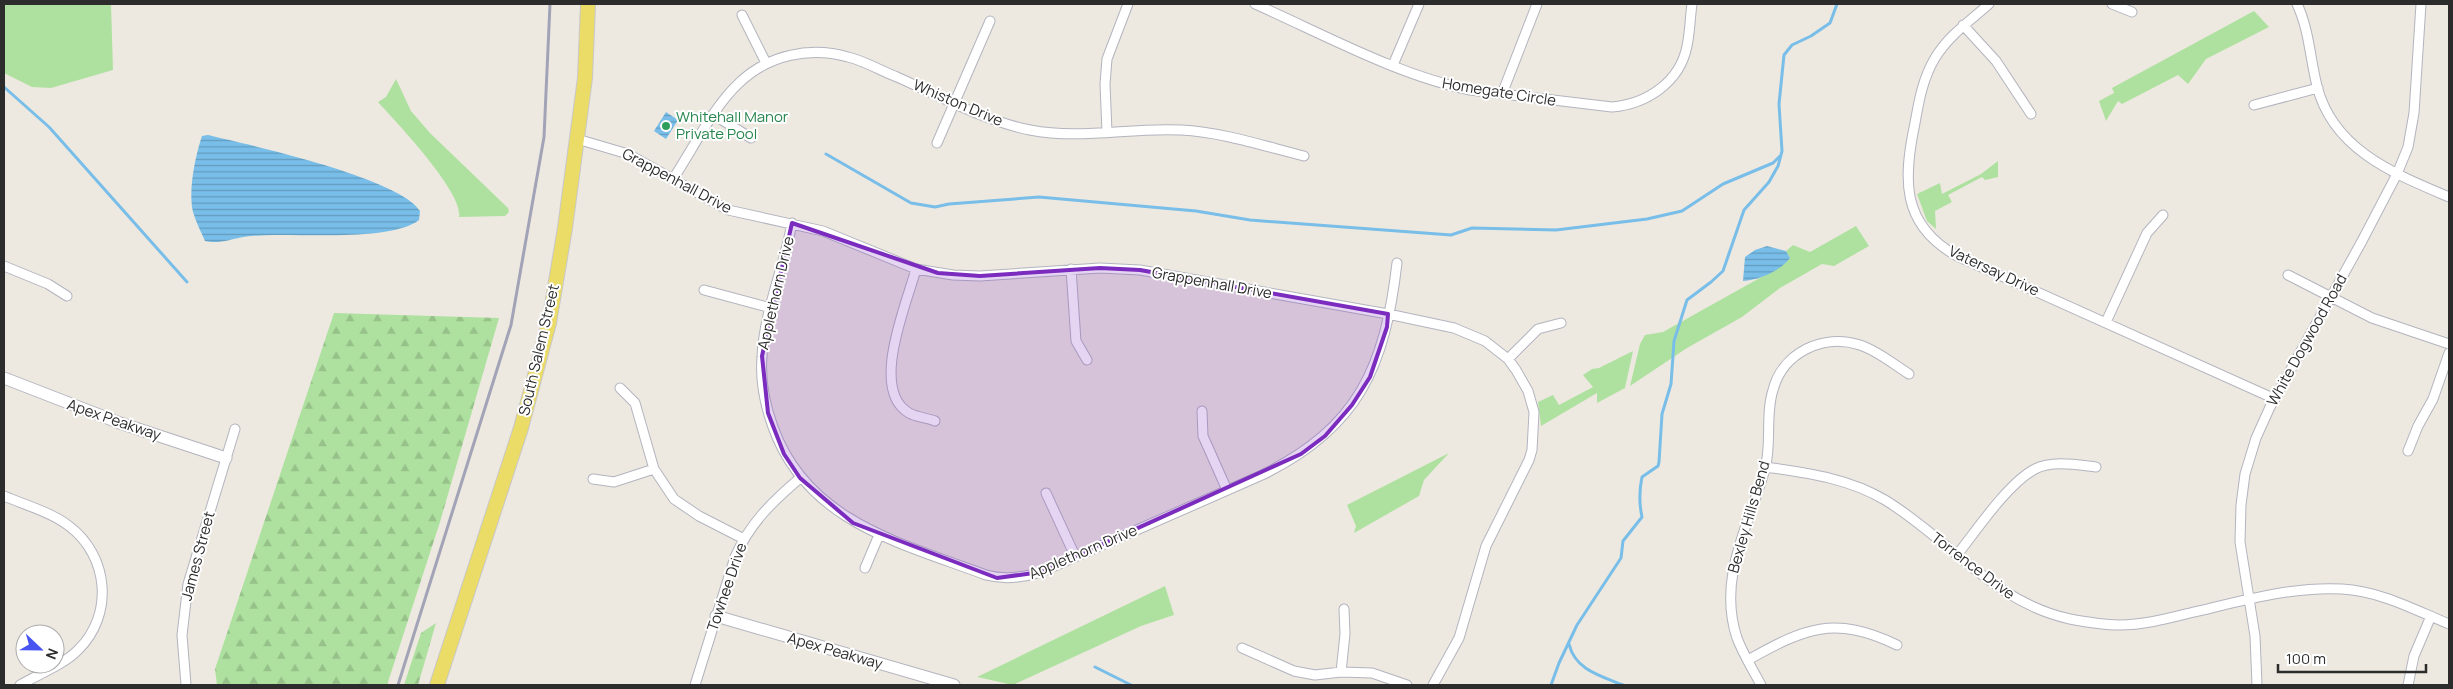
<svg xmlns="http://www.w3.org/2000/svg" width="2453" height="689" viewBox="0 0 2453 689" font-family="Manrope,sans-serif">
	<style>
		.green { fill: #aee19f }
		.forest { fill: url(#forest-firs) }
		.water { fill: url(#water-rules) }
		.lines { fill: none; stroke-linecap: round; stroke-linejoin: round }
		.stream { stroke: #78bee9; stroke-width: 3 }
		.street-casing { stroke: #b3b4bf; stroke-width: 11 }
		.secondary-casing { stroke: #b3b4bf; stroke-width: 13 }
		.primary-casing { stroke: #c8c8c8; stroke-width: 16 }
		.street { stroke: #fff; stroke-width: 9 }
		.secondary { stroke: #fff; stroke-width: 11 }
		.primary { stroke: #ebdb67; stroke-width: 14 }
		.rail { stroke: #a2a3b6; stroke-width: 3 }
		.marked { fill: #7b2cbf; fill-opacity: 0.2; stroke: #7b2cbf; stroke-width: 4; stroke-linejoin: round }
		.leisure-dot { fill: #2e9e5b; stroke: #fff; stroke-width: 2 }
		.labels { text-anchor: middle; stroke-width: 4; stroke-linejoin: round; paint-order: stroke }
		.street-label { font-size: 15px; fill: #2c2c2c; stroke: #fff }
		.leisure-label { font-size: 15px; fill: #27864d; stroke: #fff; text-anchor: start }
	</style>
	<defs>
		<pattern id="forest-firs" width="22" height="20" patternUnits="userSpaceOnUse" patternTransform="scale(1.25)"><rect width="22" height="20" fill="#aee19f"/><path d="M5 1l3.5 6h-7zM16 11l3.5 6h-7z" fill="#96c189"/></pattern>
		<pattern id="water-rules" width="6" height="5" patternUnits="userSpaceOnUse" patternTransform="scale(1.25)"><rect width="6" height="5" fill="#78bee9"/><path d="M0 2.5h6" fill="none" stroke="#639bbd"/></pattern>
	</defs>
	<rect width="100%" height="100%" fill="#ede9e0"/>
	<path class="green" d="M 4,4 L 111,4 L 113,70 L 51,88 L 32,87 L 4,73 Z
		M 2254,11 L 2269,27 L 2206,59 L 2188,84 L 2178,75 L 2122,104 L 2118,101 L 2106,121 L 2099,101 L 2114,93 L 2112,88 Z
		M 396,79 L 411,111 L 430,133 L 508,208 L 509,212 L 505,216 L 459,217 C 464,193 396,122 378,102 L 386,97 Z
		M 1998,161 L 1998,177 L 1985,180 L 1982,177 L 1948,195 L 1952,202 L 1935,211 L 1936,229 L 1927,221 L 1917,194 L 1940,183 L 1942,194 L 1981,174 Z
		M 1856,226 L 1869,246 L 1834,266 L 1822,264 L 1780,288 L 1742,317 L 1687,348 L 1630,386 L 1640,344 L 1645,335 L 1663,332 L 1765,275 L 1790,258 L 1786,251 L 1793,245 L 1810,252 Z
		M 1633,351 L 1625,388 L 1597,403 L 1597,393 L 1541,426 L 1538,402 L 1553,395 L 1559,405 L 1593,387 L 1583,375 L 1592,369 L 1599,368 Z
		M 1449,453 L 1424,480 L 1419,496 L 1354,533 L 1356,526 L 1347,505 Z
		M 1165,586 L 1174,615 L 1141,626 L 1013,685 L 977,677 Z"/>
	<path class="forest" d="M 334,313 L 499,318 L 440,522 L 387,685 L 217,685 L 215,669 Z
		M 436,623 L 418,685 L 404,685 L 421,633 Z"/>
	<path class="water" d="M 666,112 L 678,120 L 666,139 L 654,131 Z
		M 208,135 C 250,145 400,178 420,211 L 419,220 C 389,243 291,232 251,236 C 236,237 220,245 205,241 C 201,232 196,222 193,212 C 188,191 195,157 202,136 Z
		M 1767,246 L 1786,251 L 1790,258 C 1780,271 1760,280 1743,281 L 1745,257 L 1755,250 Z"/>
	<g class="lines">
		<path class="stream" d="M 4,87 L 49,127 L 187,282
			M 826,154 L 911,203 L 935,207 L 949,204 L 1039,197 L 1196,211 L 1250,220 L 1451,235 L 1472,228 L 1556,230 L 1647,219 L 1682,211 L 1723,184 L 1773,163 L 1780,156
			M 1569,644 C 1575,670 1601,676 1623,685
			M 1095,667 L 1131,685
			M 1551,685 L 1559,663 L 1577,625 L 1621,558 L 1623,541 L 1642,517 C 1639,503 1639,491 1642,477 L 1658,466 L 1659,462 L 1662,414 L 1671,384 L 1674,341 L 1687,300 L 1711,282 L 1723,271 L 1744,210 L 1769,182 L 1778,166 L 1782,151 L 1779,104 L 1784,55 L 1792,45 L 1811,36 L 1830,23 L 1837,4"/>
		<g class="street-casing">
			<path id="street" d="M 1255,4 C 1323,34 1397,75 1470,90 L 1612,107 C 1647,104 1680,82 1687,46 C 1690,32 1690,18 1692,4
				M 1989,4 C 1970,21 1949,35 1935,58 C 1923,78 1919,100 1915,123 C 1903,179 1901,225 1957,256 L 2275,399
				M 2112,4 L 2132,12
				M 2297,4 C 2309,29 2310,58 2317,86 C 2333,150 2395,174 2449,197
				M 742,15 L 766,63
				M 1963,25 L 1996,61 L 2031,114
				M 1393,65 L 1419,4
				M 1502,94 L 1537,4
				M 2254,105 L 2318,88
				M 714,115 L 751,138
				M 1107,132 L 1105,84 L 1107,59 L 1128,4
				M 577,139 L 628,154 L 728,210 L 823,231 L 916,269 L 953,275 L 980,276 L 1100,268 L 1140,270 L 1388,314 L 1454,328 L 1485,341 L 1508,359 L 1516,370 L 1528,391 L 1534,412 L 1532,450 L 1529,460 L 1486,546 L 1459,638 L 1433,685
				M 937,143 L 990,21
				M 673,179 C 693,149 713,107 739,83 C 768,55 810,46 848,57 C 865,61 881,71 897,77 C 940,96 984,121 1030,130 C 1081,140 1131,127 1181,130 C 1222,132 1264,146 1304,156
				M 792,223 C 784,268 764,311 762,357 C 760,381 765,405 773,427 C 807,522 901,543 986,575 C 1005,580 1022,578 1041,572 L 1262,475 C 1359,428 1385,366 1397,263
				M 4,266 L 48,284 L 67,296
				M 916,269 C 907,303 869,390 909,413 C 916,417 927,418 935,421
				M 1071,269 L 1076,341 L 1087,360
				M 2288,275 L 2372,318 L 2449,344
				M 704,290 L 771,308
				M 2106,322 L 2147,233 L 2163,215
				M 1508,359 L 1538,329 L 1561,323
				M 620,388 L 635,403 L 654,469 L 674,499 L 699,516 L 744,539
				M 1202,411 L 1203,436 L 1227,490
				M 2408,451 L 2418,426 L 2433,399 L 2449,353
				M 1766,467 C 1807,473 1848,478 1885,500 C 1948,538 1994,603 2070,619 C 2086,622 2103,625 2119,625 C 2143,625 2166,619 2190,613 C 2238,602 2291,586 2342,589 C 2380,591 2415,610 2449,624
				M 593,479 L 614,482 L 654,469
				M 1046,493 L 1075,556
				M 4,496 C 25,505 51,512 69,526 C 109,556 114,615 78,650 C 63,665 39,674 20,685
				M 1957,555 C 1976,531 2008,483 2035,469 C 2052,460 2078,465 2096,467
				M 865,568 L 879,535
				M 1242,648 L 1294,671 L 1315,675 L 1341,672 L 1372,673 L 1407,685
				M 1748,660 C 1805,628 1834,615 1897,645
				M 1341,672 L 1345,634 L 1344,609
				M 186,685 L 182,635 L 188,584 L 235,429
				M 695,685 L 735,557 C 750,523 772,502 800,478
				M 1761,685 C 1753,670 1743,654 1737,638 C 1717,578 1749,525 1765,469 C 1772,444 1765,415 1773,390 C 1783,352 1824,333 1860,345 C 1878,351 1893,364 1909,374
				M 2257,685 L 2255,636 L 2240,542 L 2241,505 L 2245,474 L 2256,438 L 2270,407 L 2362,241 L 2397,174 L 2408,147 L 2414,113 L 2421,4
				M 2408,685 L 2414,656 L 2431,616"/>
		</g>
		<g class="secondary-casing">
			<path id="secondary" d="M 4,378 L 120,423 L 226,458
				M 716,616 L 954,685"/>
		</g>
		<g class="primary-casing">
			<path id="primary" d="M 437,685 L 521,428 L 549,323 L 565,228 L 585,78 L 588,4"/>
		</g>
		<use href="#street" class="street"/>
		<use href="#secondary" class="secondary"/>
		<use href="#primary" class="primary"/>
		<path class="rail" d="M 398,685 L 511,325 L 544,137 L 550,4"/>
	</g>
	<path class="marked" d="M 792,223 L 938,273 L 980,276 L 1100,268 L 1140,270 L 1388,314 L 1387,327 L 1370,377 L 1352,405 L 1325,436 L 1301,454 L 1041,572 L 997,578 L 853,523 L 800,478 L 784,454 L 768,413 L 762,356 Z"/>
	<circle class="leisure-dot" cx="666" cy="126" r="5"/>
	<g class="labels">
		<g class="street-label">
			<text transform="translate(1499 92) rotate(9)" y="5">Homegate Circle</text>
			<text transform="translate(958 103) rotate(23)" y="5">Whiston Drive</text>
			<text transform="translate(677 181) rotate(28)" y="5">Grappenhall Drive</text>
			<text transform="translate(1994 271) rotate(25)" y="5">Vatersay Drive</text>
			<text transform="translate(1212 283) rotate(10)" y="5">Grappenhall Drive</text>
			<text transform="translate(776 293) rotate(-77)" y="5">Applethorn Drive</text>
			<text transform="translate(2307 340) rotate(-61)" y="5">White Dogwood Road</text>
			<text transform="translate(539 350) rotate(-77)" y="5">South Salem Street</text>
			<text transform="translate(114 420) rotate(19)" y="5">Apex Peakway</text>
			<text transform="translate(1749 517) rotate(-74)" y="5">Bexley Hills Bend</text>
			<text transform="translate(1083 552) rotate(-23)" y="5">Applethorn Drive</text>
			<text transform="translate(198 556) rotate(-75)" y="5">James Street</text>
			<text transform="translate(1973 566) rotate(37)" y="5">Torrence Drive</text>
			<text transform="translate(727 587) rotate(-71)" y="5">Towhee Drive</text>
			<text transform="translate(835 651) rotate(16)" y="5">Apex Peakway</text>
		</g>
		<g class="leisure-label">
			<text x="676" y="122">Whitehall Manor<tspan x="676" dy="17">Private Pool</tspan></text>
		</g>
	</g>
	<rect width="2453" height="689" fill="none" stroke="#2c2c2c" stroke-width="10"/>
	<g transform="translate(40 649) rotate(112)"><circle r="24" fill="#ffffff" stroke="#ababab"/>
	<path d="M0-4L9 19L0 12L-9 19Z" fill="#4854f2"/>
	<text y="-8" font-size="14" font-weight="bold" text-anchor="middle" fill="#2c2c2c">N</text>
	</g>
	<path d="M2278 664v8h148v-8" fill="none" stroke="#2c2c2c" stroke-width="2.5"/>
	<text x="2286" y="664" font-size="15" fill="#2c2c2c" stroke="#ffffff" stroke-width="4" paint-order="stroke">100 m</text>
</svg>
